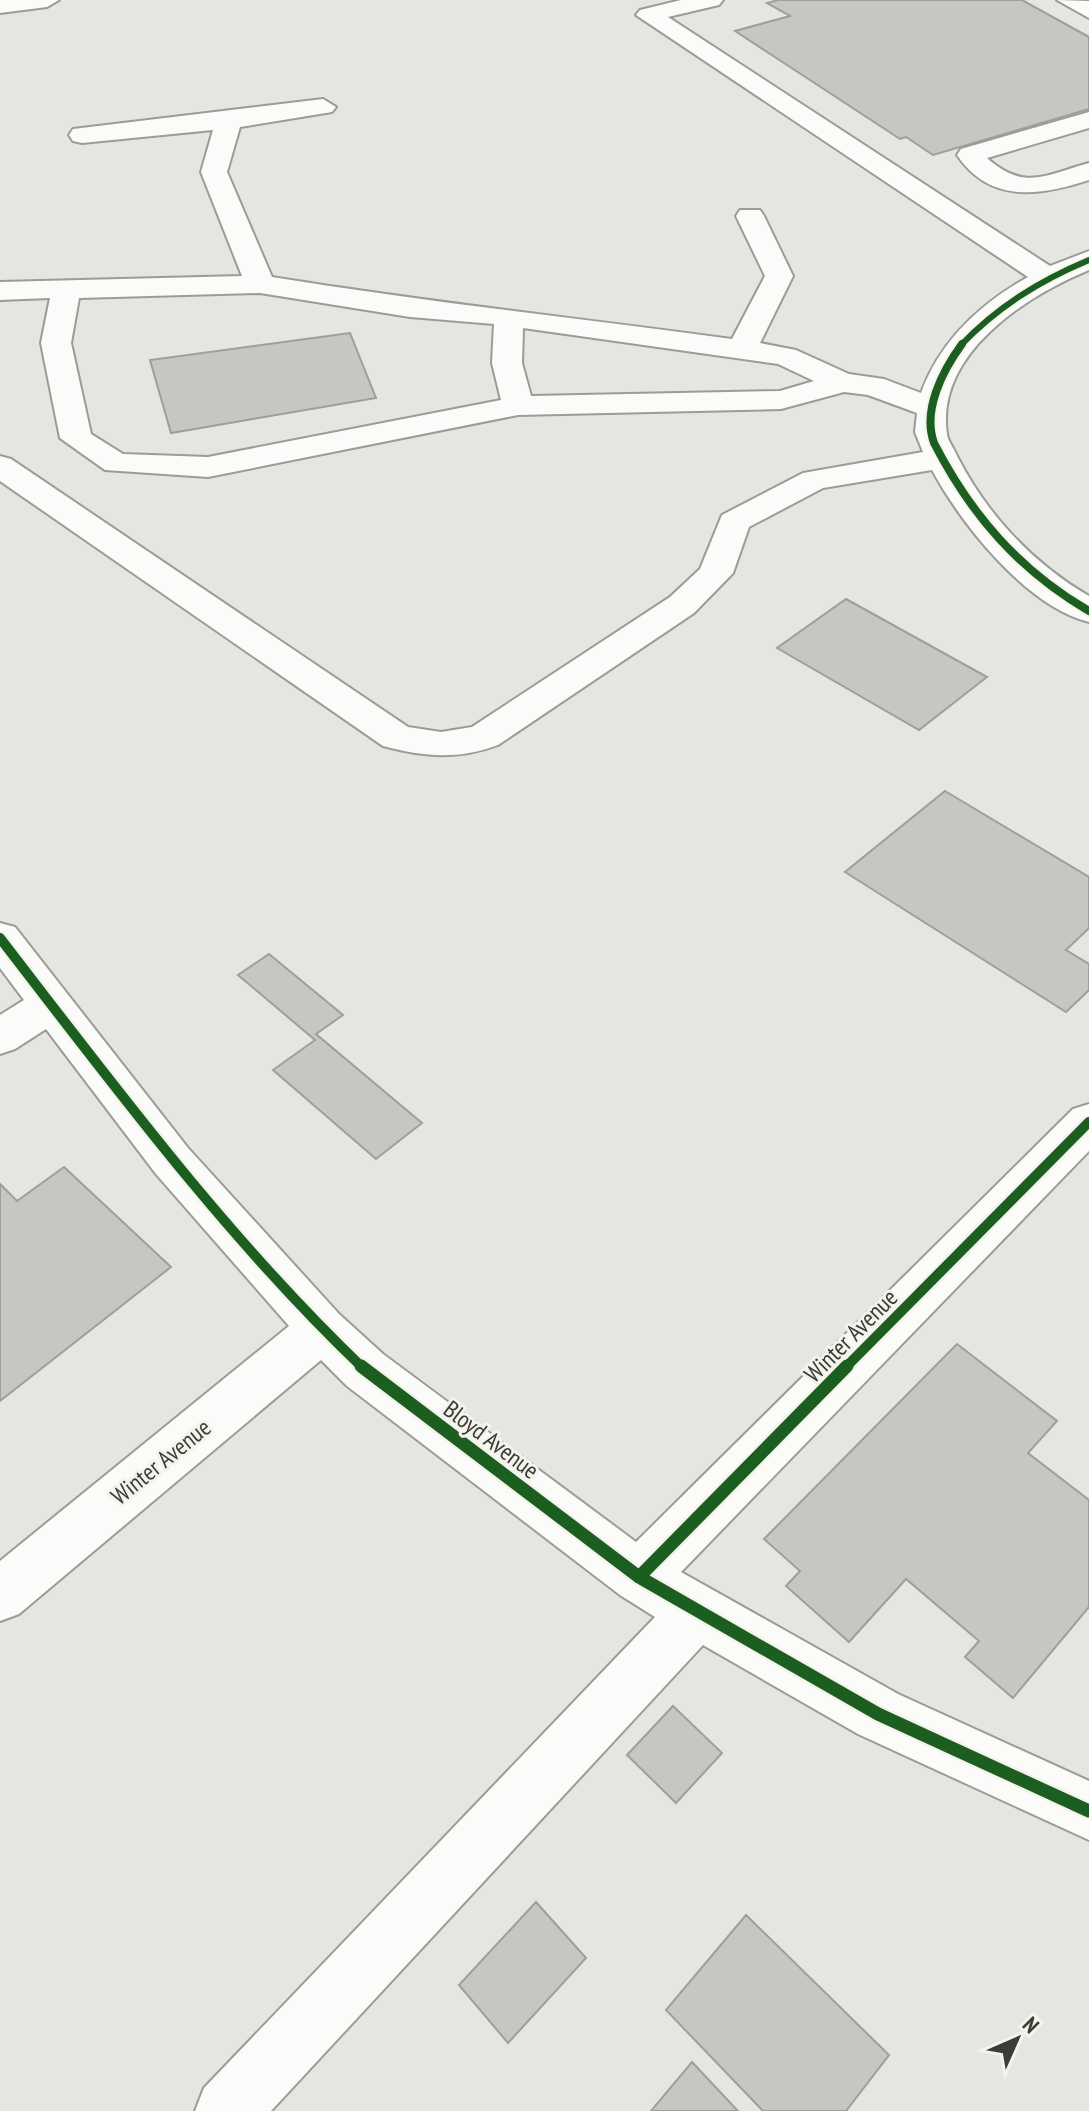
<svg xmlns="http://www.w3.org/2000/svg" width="1089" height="2111" viewBox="0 0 1089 2111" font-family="'PT Sans Narrow',sans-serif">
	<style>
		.building { fill: #c6c6c2; stroke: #9f9e9b; stroke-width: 2 }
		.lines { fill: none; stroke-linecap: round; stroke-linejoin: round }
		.minor-casing { stroke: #9b9b97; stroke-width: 4 }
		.minor { fill: #fbfbfa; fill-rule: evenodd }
		.cycleway-far3-casing { stroke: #f4f4ec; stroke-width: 9 }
		.cycleway-far2-casing { stroke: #f4f4ec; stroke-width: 12 }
		.cycleway-far1-casing { stroke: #f4f4ec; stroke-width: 15 }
		.cycleway-casing { stroke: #f4f4ec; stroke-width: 18 }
		.cycleway-far3 { stroke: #1b5e20; stroke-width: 6 }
		.cycleway-far2 { stroke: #1b5e20; stroke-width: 8 }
		.cycleway-far1 { stroke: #1b5e20; stroke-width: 10 }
		.cycleway { stroke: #1b5e20; stroke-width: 13 }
		.labels { text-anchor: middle; stroke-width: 6; stroke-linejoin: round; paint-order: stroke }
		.street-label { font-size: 24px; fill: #3b3b38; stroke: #f4f4ec }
	</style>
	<rect width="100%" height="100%" fill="#e5e5e1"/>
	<path class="building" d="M 778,0 L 1022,0 L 1089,37 L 1089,109 L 933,155 L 906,137 L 900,139 L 735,31 L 790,16 L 767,3 Z
		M 350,333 L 376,398 L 171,433 L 150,360 Z
		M 846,599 L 987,677 L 919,730 L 777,648 Z
		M 945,791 L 1089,877 L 1089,928 L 1066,950 L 1089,964 L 1089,990 L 1066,1012 L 845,872 Z
		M 269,954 L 343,1015 L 316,1034 L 422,1123 L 376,1159 L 273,1070 L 315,1040 L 238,975 Z
		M 64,1167 L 171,1267 L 0,1401 L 0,1184 L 17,1201 Z
		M 957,1344 L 1057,1421 L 1028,1453 L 1089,1500 L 1089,1607 L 1013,1698 L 965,1657 L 979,1641 L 906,1579 L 849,1642 L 786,1586 L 800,1571 L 764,1539 Z
		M 673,1706 L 722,1753 L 676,1803 L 627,1755 Z
		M 536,1902 L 586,1958 L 508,2043 L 459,1985 Z
		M 746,1915 L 889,2055 L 846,2111 L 763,2111 L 666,2010 Z
		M 692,2062 L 738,2111 L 651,2111 Z"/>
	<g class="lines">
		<g class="minor-casing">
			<path id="minor" d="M 0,0 L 59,0 L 47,7 L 0,13 Z
				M 681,0 L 723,0 L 719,5 L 668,17 L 1050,266 L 1089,251 L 1089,270 C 1026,296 935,354 947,434 C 948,442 954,448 957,456 C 986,513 1032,563 1089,596 L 1089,622 C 1026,606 962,525 932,470 L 823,488 L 749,527 L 733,573 L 694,613 L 498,745 C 458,760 424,757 383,746 L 0,481 L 0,456 L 11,459 L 408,727 L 441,732 L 472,727 L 670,597 L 700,569 L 722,515 L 803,473 L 923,452 L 915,432 L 917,413 L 868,395 L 844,392 L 781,409 L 518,415 L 208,477 L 105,470 L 60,438 L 41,343 L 50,298 L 0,300 L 0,282 L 242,276 L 201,172 L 213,130 L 82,143 L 73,141 L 69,135 L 73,129 L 323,99 L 336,107 L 332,112 L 240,127 L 227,172 L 272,277 C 425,302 578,318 732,339 L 765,276 L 736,216 L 740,210 L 760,210 L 764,216 L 793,276 L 760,343 L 796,350 L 849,374 L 884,379 L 921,393 C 940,341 980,304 1028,277 L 636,15 L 640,10 ZM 260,293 L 410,317 L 494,324 L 492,363 L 501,400 L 208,457 L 123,454 L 91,434 L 71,343 L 79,298 ZM 523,328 L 778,364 L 814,381 L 780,391 L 531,396 L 522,363 Z
				M 1057,0 L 1089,1 L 1089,18 Z
				M 1089,112 L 1089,128 L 987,158 C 1025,192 1047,174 1089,163 L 1089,180 C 1040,196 990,204 957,155 L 961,149 Z
				M 0,923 L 15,927 L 188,1148 L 339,1314 L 383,1354 L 636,1542 L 1073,1109 L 1089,1104 L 1089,1151 L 681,1572 L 898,1694 L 1089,1781 L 1089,1840 L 858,1734 L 703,1645 L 271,2111 L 195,2111 L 204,2088 L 655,1617 L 620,1595 L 347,1386 L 321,1360 L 19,1614 L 0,1621 L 0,1561 L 289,1326 L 156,1174 L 46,1029 L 15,1049 L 0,1054 L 0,1015 L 24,1000 L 0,968 Z"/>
		</g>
		<use href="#minor" class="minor"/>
		<g class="cycleway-far3-casing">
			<path id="cycleway-far3" d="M 960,346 C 997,307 1039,281 1089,260"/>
		</g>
		<g class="cycleway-far2-casing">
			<path id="cycleway-far2" d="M 962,344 C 943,370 922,410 934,443 C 971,515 1019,570 1089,611"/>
		</g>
		<g class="cycleway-far1-casing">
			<path id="cycleway-far1" d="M 0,938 C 115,1087 227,1238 363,1368
				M 845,1368 L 1089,1122"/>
		</g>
		<g class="cycleway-casing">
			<path id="cycleway" d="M 361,1366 L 639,1577 L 878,1714 L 1089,1811
				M 639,1577 L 847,1366"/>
		</g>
		<use href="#cycleway-far3" class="cycleway-far3"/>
		<use href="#cycleway-far2" class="cycleway-far2"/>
		<use href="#cycleway-far1" class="cycleway-far1"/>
		<use href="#cycleway" class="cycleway"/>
	</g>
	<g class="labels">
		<g class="street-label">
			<text transform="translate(851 1336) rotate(-45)" y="8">Winter Avenue</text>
			<text transform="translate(491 1440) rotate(37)" y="8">Bloyd Avenue</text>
			<text transform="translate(161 1462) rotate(-39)" y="8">Winter Avenue</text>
		</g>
	</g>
	<g transform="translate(1017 2039) rotate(45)" stroke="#f4f4ec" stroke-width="6" paint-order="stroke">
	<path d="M0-6L14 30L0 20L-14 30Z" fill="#3b3b38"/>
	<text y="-12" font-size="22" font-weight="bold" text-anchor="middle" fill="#3b3b38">N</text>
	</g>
</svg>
